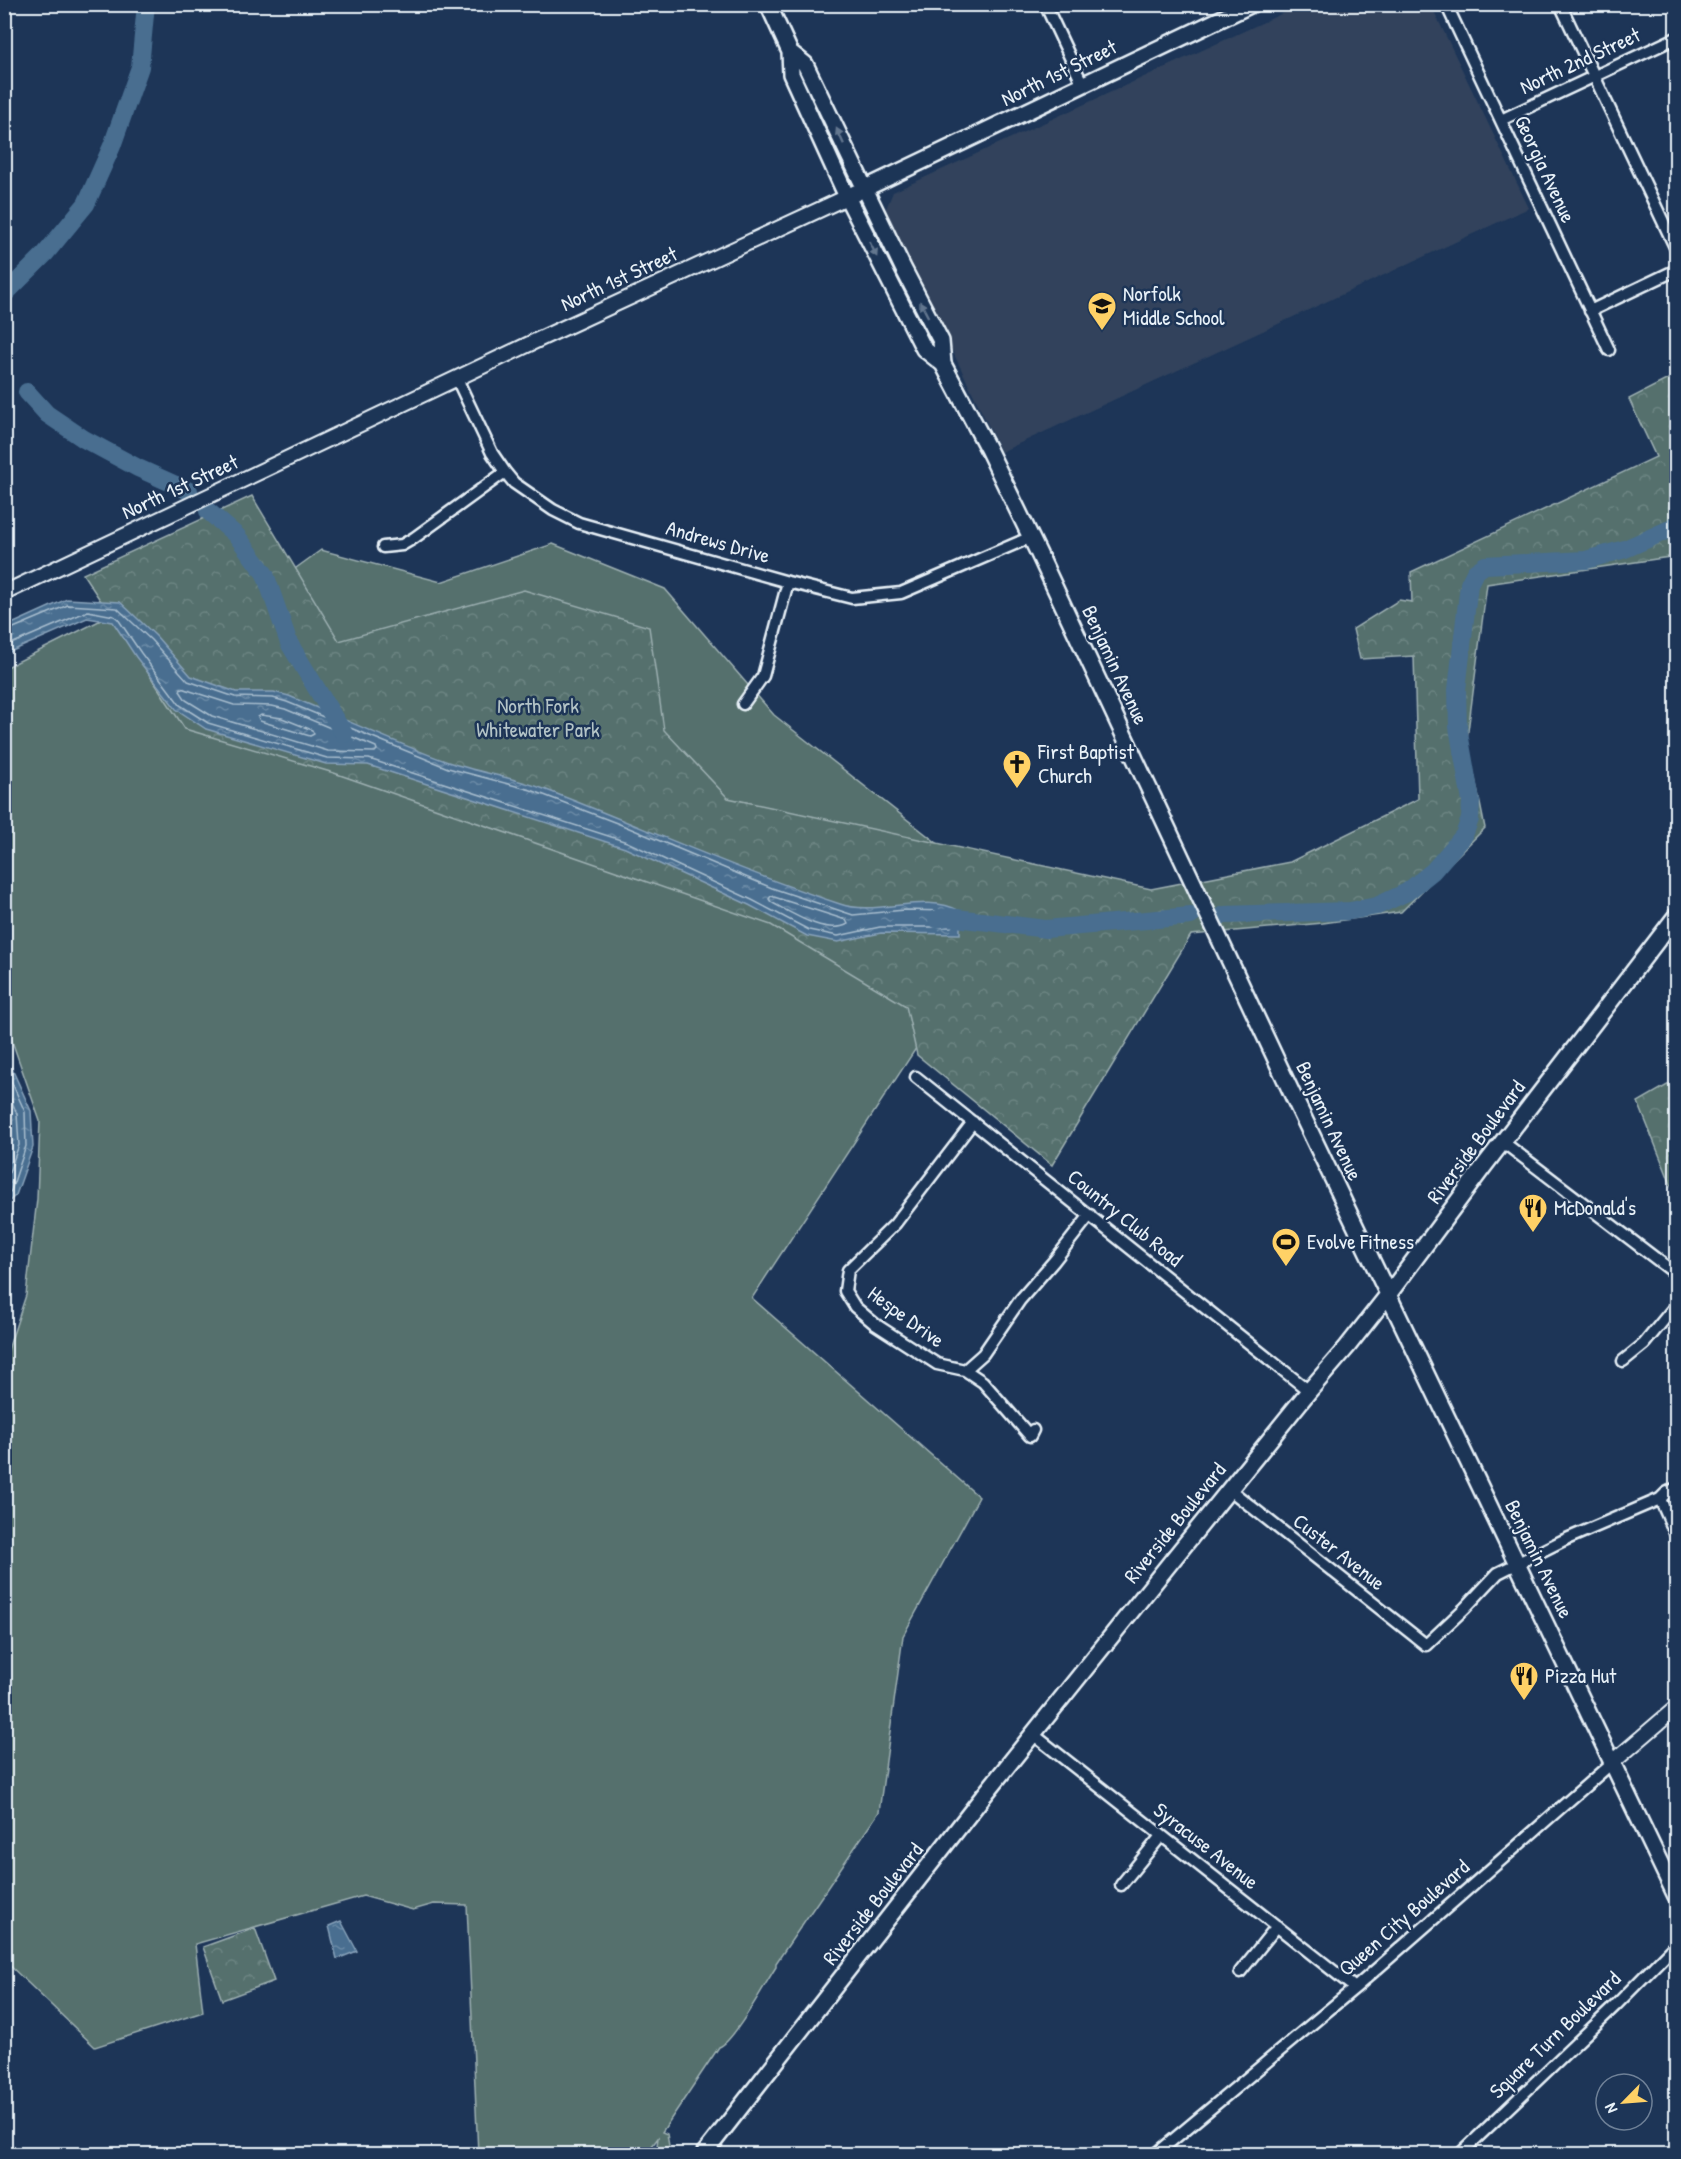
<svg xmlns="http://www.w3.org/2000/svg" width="1681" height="2159" viewBox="0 0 1681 2159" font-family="'Patrick Hand',sans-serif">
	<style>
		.built { fill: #30425c }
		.grass { fill: #54706d; stroke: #9eb0b2; stroke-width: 1.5 }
		.forest { fill: url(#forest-crowns); stroke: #9eb0b2; stroke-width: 1.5 }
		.water { fill: url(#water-ripples); stroke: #88a2ba; stroke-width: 1.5 }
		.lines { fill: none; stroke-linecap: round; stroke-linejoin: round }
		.shore { stroke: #a8bdce; stroke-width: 1.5 }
		.river { stroke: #486e90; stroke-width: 18 }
		.minor-casing { stroke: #e8f1f8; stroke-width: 15 }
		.tertiary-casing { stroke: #e8f1f8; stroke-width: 18 }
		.secondary-casing { stroke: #e8f1f8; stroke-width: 20 }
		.minor { stroke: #1d3557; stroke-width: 10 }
		.tertiary { stroke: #1d3557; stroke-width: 14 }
		.secondary { stroke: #1d3557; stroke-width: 15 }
		.oneway { fill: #64778f }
		.labels { text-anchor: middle; stroke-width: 5; stroke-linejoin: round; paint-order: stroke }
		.street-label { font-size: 21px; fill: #e8f1f8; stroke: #1d3557 }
		.poi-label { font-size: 21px; fill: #e8f1f8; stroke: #1d3557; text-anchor: start }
		.park-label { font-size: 21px; fill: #b4c4c7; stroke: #1d3557 }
	</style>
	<defs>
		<pattern id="forest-crowns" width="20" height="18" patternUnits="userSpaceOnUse" patternTransform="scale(1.5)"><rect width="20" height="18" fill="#54706d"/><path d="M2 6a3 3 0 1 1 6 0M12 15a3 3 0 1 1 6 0" fill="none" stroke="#6d8583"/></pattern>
		<pattern id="water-ripples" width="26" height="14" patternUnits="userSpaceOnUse" patternTransform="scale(1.5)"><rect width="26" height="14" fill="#486e90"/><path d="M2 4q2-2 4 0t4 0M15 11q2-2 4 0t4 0" fill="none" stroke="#6b8aa6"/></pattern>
	</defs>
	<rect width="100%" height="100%" fill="#1d3557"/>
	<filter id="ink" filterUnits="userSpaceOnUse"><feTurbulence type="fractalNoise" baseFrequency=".0167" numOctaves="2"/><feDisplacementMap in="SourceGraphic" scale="12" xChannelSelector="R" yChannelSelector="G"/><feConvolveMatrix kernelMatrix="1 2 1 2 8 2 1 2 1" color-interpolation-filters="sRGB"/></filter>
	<g filter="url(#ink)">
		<path class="built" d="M 1303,4 L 1431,5 L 1529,208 L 1001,452 L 885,211 L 893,192 Z"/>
		<path class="grass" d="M 553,544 L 665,589 L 774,715 L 1012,902 L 752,1298 L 979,1497 L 903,1636 L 879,1812 L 776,1963 L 776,1967 C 766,1982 733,2043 719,2047 L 662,2132 L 667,2134 L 669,2146 L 664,2154 L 650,2154 L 657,2146 L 658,2138 L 646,2154 L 478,2154 L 467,1905 L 434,1904 L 413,1910 L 363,1896 L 195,1944 L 203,2012 L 95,2047 L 5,1961 L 4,1362 L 26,1295 L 37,1199 L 40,1121 L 5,1021 L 5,668 L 169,586 L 203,635 L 321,550 L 441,582 Z"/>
		<path class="forest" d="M 1676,375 L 1676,556 L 1487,584 L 1467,739 L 1485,828 L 1401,912 L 1323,923 L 1191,935 L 1052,1165 L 917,1055 L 906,1006 L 771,925 L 334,773 L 185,729 L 83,574 L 252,496 L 339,641 L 524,590 L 649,627 L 664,730 L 728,798 L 1151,889 L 1290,862 L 1418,799 L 1414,656 L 1360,659 L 1353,629 L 1399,600 L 1412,602 L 1411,572 L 1656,457 L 1629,399 Z
			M 1676,1080 L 1676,1197 L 1638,1102 Z
			M 255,1928 L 274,1981 L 222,2000 L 203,1947 Z"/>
		<path class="water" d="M 67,599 L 120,602 L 156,636 L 191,676 L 236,692 L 274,692 L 289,696 C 342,718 395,743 448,762 C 480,773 513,777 544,789 C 643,827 740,871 840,904 C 878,917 924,891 960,911 L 960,934 L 881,933 L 838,942 L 807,936 L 749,905 L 625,848 L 368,765 L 326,764 L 206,729 L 176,709 L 136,657 L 113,622 L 87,618 L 5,654 L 5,627 Z
			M 4,1051 L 31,1111 L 33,1147 L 16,1195 L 5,1205 Z
			M 341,1921 L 357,1951 L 337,1959 L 329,1926 Z"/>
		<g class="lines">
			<path class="shore" d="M 4,632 L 68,605 L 117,608 L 151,640 L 188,681 L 235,697 L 273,698 L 287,702 L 448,768 L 531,790 L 622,825 L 772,888 L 853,915 L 904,910 L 946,911 L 953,915 L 953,925 L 951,927 L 880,927 L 838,936 L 809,930 L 752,900 L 627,842 L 369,759 L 327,758 L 208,723 L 180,705 L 141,653 L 118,619 L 114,616 L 88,611 L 4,647
				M 181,688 L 234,705 L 272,706 L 285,709 L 376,747 L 377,750 L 375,752 L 328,751 L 212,716 L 186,700 L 180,691 Z
				M 261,715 L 282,718 L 312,730 L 314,734 L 310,736 L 260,721 L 258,717 Z
				M 771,896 L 846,920 L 848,924 C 826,936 790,912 771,902 L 769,899 Z
				M 4,1065 L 25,1112 L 26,1146 L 11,1191 L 4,1197
				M 4,1083 L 17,1114 L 19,1145 L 4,1186"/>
			<path class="river" d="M 4,295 L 45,254 L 86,204 L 112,146 L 140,67 L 146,4
				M 27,392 L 47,414 L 84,439 L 138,468 L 189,491
				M 208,511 L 237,536 L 265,574 L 289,643 L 344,734
				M 1224,915 L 1350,911 L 1377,906 L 1407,892 L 1433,871 L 1464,835 L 1470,819 L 1471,801 L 1458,727 L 1457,690 L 1469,584 L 1475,572 L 1485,565 L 1586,560 L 1625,549 L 1670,529 L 1676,524
				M 937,919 L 948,917 L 1046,929 L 1191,916"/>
			<g class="minor-casing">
				<path id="minor" d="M 1045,4 L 1083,85
					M 1446,4 L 1609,350
					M 1560,4 L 1676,249
					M 1501,120 L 1676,38
					M 1590,311 L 1676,270
					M 457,379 L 492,453 L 505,472 L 514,483 L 553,510 L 579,523 L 788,582 L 852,598 L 901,593 L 1031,537
					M 383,547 L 402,545 L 414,538 L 505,472
					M 743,704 L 763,676 L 788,582
					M 916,1077 L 1309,1391
					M 973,1122 L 895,1224 L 848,1270 L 845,1291 L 855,1307 L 875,1324 L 937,1364 L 965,1370 L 983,1382 L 1030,1436 L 1033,1430
					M 1503,1142 L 1676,1274
					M 1623,1361 L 1644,1344 L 1676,1305
					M 965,1370 L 983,1354 L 1020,1300 L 1054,1261 L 1090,1215
					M 1229,1489 L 1426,1645 L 1465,1608 L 1498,1573 L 1562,1541 L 1660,1499 L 1666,1493 L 1676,1488
					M 1660,1499 L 1676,1535
					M 1034,1735 L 1355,1988
					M 1121,1885 L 1161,1836
					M 1240,1972 L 1277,1926
					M 1156,2154 L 1355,1988 L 1613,1762
					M 1460,2154 L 1615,2006 L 1676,1944"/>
			</g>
			<g class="tertiary-casing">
				<path id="tertiary" d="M 4,593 L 544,337 L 847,197
					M 1613,1762 L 1676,1708"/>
			</g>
			<g class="secondary-casing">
				<path id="secondary" d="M 768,4 L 790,52 L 791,74 L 847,197 L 924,349 L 943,364
					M 790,52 L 805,64 L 903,268 L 941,341 L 943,364 L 988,449 L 1038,552 L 1295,1100 L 1676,1896
					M 847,197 L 1252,4
					M 704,2154 L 981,1799 L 1170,1563 L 1309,1391 L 1347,1347 L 1388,1295 L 1484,1166 L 1676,916"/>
			</g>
			<use href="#minor" class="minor"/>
			<use href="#tertiary" class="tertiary"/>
			<use href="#secondary" class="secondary"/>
		</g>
		<defs><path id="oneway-solid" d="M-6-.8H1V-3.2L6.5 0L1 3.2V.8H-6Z" transform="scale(1.5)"/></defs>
		<g class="oneway">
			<use href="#oneway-solid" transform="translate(840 136) rotate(-115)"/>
			<use href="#oneway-solid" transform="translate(873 249) rotate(64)"/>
			<use href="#oneway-solid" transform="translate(924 309) rotate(-118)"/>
		</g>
	</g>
	<defs>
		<g id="school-pin" transform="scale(1.5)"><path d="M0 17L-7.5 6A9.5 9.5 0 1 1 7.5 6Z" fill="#ffd166" stroke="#1d3557"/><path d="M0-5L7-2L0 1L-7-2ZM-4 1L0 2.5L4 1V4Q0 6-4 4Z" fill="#111"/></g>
		<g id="church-pin" transform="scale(1.5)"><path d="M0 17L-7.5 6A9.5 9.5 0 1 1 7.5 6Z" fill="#ffd166" stroke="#1d3557"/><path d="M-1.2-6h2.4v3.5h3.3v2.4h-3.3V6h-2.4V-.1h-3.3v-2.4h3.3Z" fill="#111"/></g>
		<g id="restaurant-pin" transform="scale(1.5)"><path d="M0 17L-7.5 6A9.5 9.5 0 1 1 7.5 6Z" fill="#ffd166" stroke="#1d3557"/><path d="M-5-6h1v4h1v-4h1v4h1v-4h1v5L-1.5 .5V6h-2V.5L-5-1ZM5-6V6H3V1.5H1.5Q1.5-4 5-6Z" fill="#111"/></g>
		<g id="stadium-pin" transform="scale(1.5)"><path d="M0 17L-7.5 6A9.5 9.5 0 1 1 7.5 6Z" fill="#ffd166" stroke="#1d3557"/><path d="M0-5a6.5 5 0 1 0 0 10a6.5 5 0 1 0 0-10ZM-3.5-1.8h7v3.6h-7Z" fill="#111"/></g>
	</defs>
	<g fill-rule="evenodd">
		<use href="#school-pin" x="1102" y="306"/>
		<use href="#church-pin" x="1017" y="764"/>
		<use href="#restaurant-pin" x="1533" y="1208"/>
		<use href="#stadium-pin" x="1286" y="1242"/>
		<use href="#restaurant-pin" x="1524" y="1676"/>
	</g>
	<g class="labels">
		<g class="street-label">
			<text transform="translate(1580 61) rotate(-25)" y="7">North 2nd Street</text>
			<text transform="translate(1059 73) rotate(-26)" y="7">North 1st Street</text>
			<text transform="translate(1545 169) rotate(65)" y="7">Georgia Avenue</text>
			<text transform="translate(619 279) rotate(-25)" y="7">North 1st Street</text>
			<text transform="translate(180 487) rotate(-25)" y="7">North 1st Street</text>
			<text transform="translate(718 542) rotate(16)" y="7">Andrews Drive</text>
			<text transform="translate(1115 665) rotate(65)" y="7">Benjamin Avenue</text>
			<text transform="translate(1329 1121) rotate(65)" y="7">Benjamin Avenue</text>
			<text transform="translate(1476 1142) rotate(-53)" y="7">Riverside Boulevard</text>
			<text transform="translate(1125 1218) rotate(39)" y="7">Country Club Road</text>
			<text transform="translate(906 1317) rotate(36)" y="7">Hespe Drive</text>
			<text transform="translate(1175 1523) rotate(-51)" y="7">Riverside Boulevard</text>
			<text transform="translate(1339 1552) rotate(38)" y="7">Custer Avenue</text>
			<text transform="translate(1539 1559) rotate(64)" y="7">Benjamin Avenue</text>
			<text transform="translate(1206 1846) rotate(38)" y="7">Syracuse Avenue</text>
			<text transform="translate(873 1904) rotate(-52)" y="7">Riverside Boulevard</text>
			<text transform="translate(1404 1918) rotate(-41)" y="7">Queen City Boulevard</text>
			<text transform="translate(1555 2035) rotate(-44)" y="7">Square Turn Boulevard</text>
		</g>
		<g class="poi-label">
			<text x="1123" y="301">Norfolk<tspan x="1123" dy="24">Middle School</tspan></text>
			<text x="1038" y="759">First Baptist<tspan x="1038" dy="24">Church</tspan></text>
			<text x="1554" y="1215">McDonald's</text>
			<text x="1307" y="1249">Evolve Fitness</text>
			<text x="1545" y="1683">Pizza Hut</text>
		</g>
		<g class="park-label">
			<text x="538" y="713">North Fork<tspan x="538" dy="24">Whitewater Park</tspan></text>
		</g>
	</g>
	<rect width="1681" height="2159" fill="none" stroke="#1d3557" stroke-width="24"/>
	<rect x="12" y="12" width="1657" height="2135" fill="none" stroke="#e8f1f8" stroke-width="2" filter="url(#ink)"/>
	<g transform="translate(1624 2102) rotate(245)"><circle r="28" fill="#1d3557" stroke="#6e8097" stroke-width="1.5"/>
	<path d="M0-4.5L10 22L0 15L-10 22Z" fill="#ffd166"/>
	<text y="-9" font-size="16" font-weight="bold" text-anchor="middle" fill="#e8f1f8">N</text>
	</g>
</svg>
